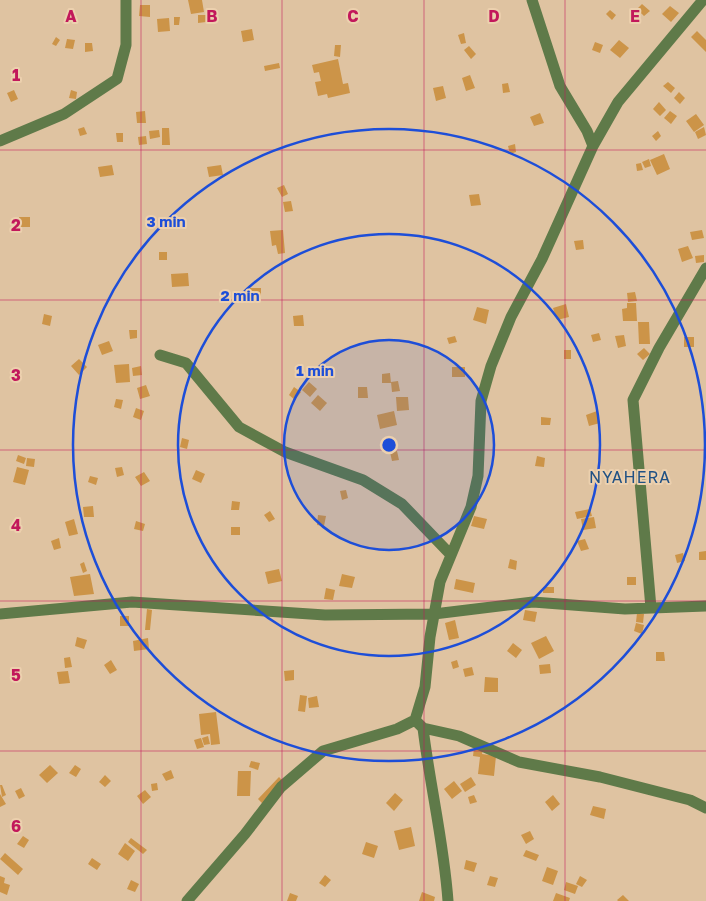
<svg xmlns="http://www.w3.org/2000/svg" width="706" height="901" viewBox="0 0 706 901" font-family="'Golos Text',sans-serif">
	<style>
		.building { fill: #cc9448 }
		.lines { fill: none; stroke-linecap: round; stroke-linejoin: round }
		.minor { stroke: #5f7a49; stroke-width: 11 }
		.grid { fill: none; stroke: #c2185b; stroke-width: 1; stroke-opacity: 0.55 }
		.ring { fill: none; stroke: #1d4ed8; stroke-width: 2.5 }
		.labels { text-anchor: middle; stroke-width: 4; stroke-linejoin: round; paint-order: stroke }
		.quarter-label { font-size: 16px; letter-spacing: 1px; fill: #205184; stroke: #ecd0ae }
		.grid-label { font-size: 16px; text-anchor: middle; font-weight: bold; fill: #c2185b; stroke: #ecd0ae; stroke-width: 4; stroke-linejoin: round; paint-order: stroke }
		.centre { fill: #1d4ed8; stroke: #ecd0ae; stroke-width: 2.5 }
		.ring-label { font-size: 15px; text-anchor: middle; font-weight: bold; fill: #1d4ed8; stroke: #ecd0ae; stroke-width: 4; stroke-linejoin: round; paint-order: stroke }
	</style>
	<rect width="100%" height="100%" fill="#dfc3a1"/>
	<path class="building" d="M 188,0 L 202,0 L 204,12 L 191,14 Z
		M 642,4 L 650,11 L 644,16 L 637,9 Z
		M 140,5 L 150,5 L 150,17 L 139,16 Z
		M 670,6 L 679,13 L 671,22 L 662,14 Z
		M 610,10 L 616,15 L 612,20 L 606,14 Z
		M 198,15 L 206,15 L 206,22 L 198,23 Z
		M 174,17 L 180,17 L 179,25 L 174,25 Z
		M 169,18 L 170,31 L 158,32 L 157,19 Z
		M 252,29 L 254,40 L 243,42 L 241,31 Z
		M 697,31 L 706,40 L 706,52 L 691,37 Z
		M 464,33 L 466,43 L 461,44 L 458,35 Z
		M 56,37 L 60,40 L 56,46 L 52,44 Z
		M 67,39 L 75,40 L 73,49 L 65,48 Z
		M 619,40 L 629,48 L 620,58 L 610,50 Z
		M 595,42 L 603,45 L 600,53 L 592,50 Z
		M 85,43 L 92,43 L 93,51 L 85,52 Z
		M 335,45 L 341,45 L 340,57 L 334,56 Z
		M 469,46 L 476,54 L 471,59 L 464,50 Z
		M 338,59 L 343,84 L 348,83 L 350,93 L 328,98 L 327,94 L 318,96 L 315,82 L 321,81 L 319,72 L 314,73 L 312,65 Z
		M 279,63 L 280,68 L 265,71 L 264,66 Z
		M 470,75 L 475,88 L 466,91 L 462,78 Z
		M 668,82 L 675,88 L 671,93 L 663,86 Z
		M 508,83 L 510,92 L 503,93 L 502,84 Z
		M 443,86 L 446,98 L 436,101 L 433,88 Z
		M 14,90 L 18,99 L 11,102 L 7,93 Z
		M 71,90 L 77,92 L 76,99 L 69,98 Z
		M 679,92 L 685,98 L 680,104 L 674,98 Z
		M 659,102 L 666,110 L 660,116 L 653,109 Z
		M 145,111 L 146,123 L 137,123 L 136,112 Z
		M 670,111 L 677,116 L 671,124 L 664,118 Z
		M 540,113 L 544,123 L 534,126 L 530,117 Z
		M 696,114 L 704,125 L 694,132 L 686,121 Z
		M 84,127 L 87,134 L 80,136 L 78,129 Z
		M 704,127 L 706,135 L 698,139 L 695,132 Z
		M 162,128 L 169,128 L 170,145 L 162,145 Z
		M 159,130 L 160,137 L 150,139 L 149,131 Z
		M 658,131 L 661,136 L 656,141 L 652,136 Z
		M 116,133 L 123,133 L 123,142 L 117,142 Z
		M 146,136 L 147,144 L 139,145 L 138,137 Z
		M 515,144 L 516,152 L 510,154 L 508,146 Z
		M 664,154 L 670,169 L 657,175 L 650,160 Z
		M 649,159 L 651,166 L 645,168 L 642,162 Z
		M 641,163 L 643,170 L 637,171 L 636,164 Z
		M 112,165 L 114,175 L 100,177 L 98,167 Z
		M 221,165 L 223,175 L 209,177 L 207,167 Z
		M 284,185 L 288,194 L 282,197 L 277,188 Z
		M 479,194 L 481,205 L 471,206 L 469,195 Z
		M 291,201 L 293,211 L 285,212 L 283,202 Z
		M 19,217 L 30,217 L 30,227 L 19,227 Z
		M 283,230 L 285,253 L 278,254 L 276,245 L 272,246 L 270,231 Z
		M 702,230 L 704,238 L 692,240 L 690,232 Z
		M 583,240 L 584,249 L 576,250 L 574,241 Z
		M 688,246 L 693,258 L 682,262 L 678,249 Z
		M 159,252 L 167,252 L 167,260 L 159,260 Z
		M 704,255 L 704,262 L 696,263 L 695,256 Z
		M 188,273 L 189,286 L 172,287 L 171,274 Z
		M 250,288 L 261,288 L 261,300 L 250,300 Z
		M 635,292 L 637,301 L 628,302 L 627,293 Z
		M 627,303 L 636,303 L 637,321 L 623,321 L 622,309 L 627,308 Z
		M 566,304 L 569,317 L 557,320 L 553,308 Z
		M 477,307 L 489,310 L 486,324 L 473,320 Z
		M 44,314 L 52,316 L 50,326 L 42,324 Z
		M 303,315 L 304,326 L 294,326 L 293,316 Z
		M 638,322 L 649,322 L 650,344 L 639,344 Z
		M 129,330 L 137,330 L 137,338 L 130,339 Z
		M 599,333 L 601,340 L 593,342 L 591,335 Z
		M 624,335 L 626,346 L 618,348 L 615,336 Z
		M 455,336 L 457,342 L 449,344 L 447,338 Z
		M 684,337 L 694,337 L 694,347 L 684,347 Z
		M 109,341 L 113,351 L 102,355 L 98,345 Z
		M 644,348 L 650,354 L 643,360 L 637,354 Z
		M 564,350 L 571,350 L 571,359 L 564,359 Z
		M 79,359 L 87,367 L 79,375 L 71,366 Z
		M 129,364 L 130,382 L 116,383 L 114,365 Z
		M 141,366 L 142,375 L 133,376 L 132,368 Z
		M 452,367 L 465,367 L 465,377 L 452,377 Z
		M 390,373 L 391,383 L 382,383 L 382,374 Z
		M 398,381 L 400,391 L 392,392 L 391,382 Z
		M 309,382 L 317,389 L 310,397 L 302,390 Z
		M 146,385 L 150,396 L 140,399 L 137,388 Z
		M 294,387 L 301,392 L 295,400 L 289,395 Z
		M 358,387 L 367,387 L 368,398 L 358,398 Z
		M 318,395 L 327,403 L 320,411 L 311,403 Z
		M 396,397 L 408,397 L 409,410 L 397,411 Z
		M 116,399 L 123,400 L 121,409 L 114,407 Z
		M 136,408 L 144,411 L 141,420 L 133,417 Z
		M 394,411 L 397,425 L 380,429 L 377,415 Z
		M 597,411 L 600,423 L 589,426 L 586,415 Z
		M 541,417 L 551,418 L 550,425 L 541,425 Z
		M 182,438 L 189,440 L 187,449 L 180,447 Z
		M 397,451 L 399,460 L 392,461 L 390,452 Z
		M 18,455 L 26,458 L 24,464 L 16,461 Z
		M 537,456 L 545,458 L 544,467 L 535,466 Z
		M 27,458 L 35,459 L 34,467 L 26,466 Z
		M 17,467 L 29,470 L 25,485 L 13,482 Z
		M 122,467 L 124,475 L 117,477 L 115,468 Z
		M 196,470 L 205,474 L 201,483 L 192,479 Z
		M 144,472 L 150,481 L 141,486 L 135,477 Z
		M 90,476 L 98,478 L 96,485 L 88,482 Z
		M 346,490 L 348,498 L 342,500 L 340,491 Z
		M 232,501 L 240,502 L 239,510 L 231,510 Z
		M 93,506 L 94,517 L 84,517 L 83,507 Z
		M 590,509 L 592,516 L 577,519 L 575,512 Z
		M 270,511 L 275,519 L 269,522 L 264,515 Z
		M 318,515 L 326,516 L 324,526 L 317,525 Z
		M 474,516 L 487,519 L 484,529 L 471,526 Z
		M 594,517 L 596,528 L 583,530 L 581,519 Z
		M 74,519 L 78,534 L 69,536 L 65,522 Z
		M 136,521 L 145,524 L 143,531 L 134,529 Z
		M 231,527 L 240,527 L 240,535 L 231,535 Z
		M 59,538 L 61,548 L 54,550 L 51,541 Z
		M 585,539 L 589,549 L 581,551 L 577,541 Z
		M 706,551 L 706,560 L 699,560 L 699,552 Z
		M 683,553 L 685,561 L 677,563 L 675,555 Z
		M 510,559 L 517,561 L 516,570 L 508,568 Z
		M 84,562 L 87,571 L 83,573 L 80,564 Z
		M 279,569 L 282,581 L 268,584 L 265,572 Z
		M 90,574 L 94,594 L 74,596 L 70,577 Z
		M 342,574 L 355,577 L 352,588 L 339,586 Z
		M 627,577 L 636,577 L 636,585 L 627,585 Z
		M 456,579 L 475,583 L 473,593 L 454,589 Z
		M 543,587 L 554,587 L 554,593 L 543,593 Z
		M 326,588 L 335,590 L 333,600 L 324,599 Z
		M 147,609 L 152,610 L 150,630 L 145,630 Z
		M 525,610 L 537,612 L 535,622 L 523,620 Z
		M 637,613 L 644,614 L 643,623 L 636,622 Z
		M 120,616 L 129,616 L 129,626 L 120,626 Z
		M 455,620 L 459,638 L 449,640 L 445,623 Z
		M 636,623 L 644,625 L 642,634 L 634,631 Z
		M 546,636 L 554,651 L 539,659 L 531,643 Z
		M 77,637 L 87,640 L 84,649 L 75,646 Z
		M 148,638 L 149,649 L 134,651 L 133,641 Z
		M 513,643 L 522,650 L 516,658 L 507,651 Z
		M 656,652 L 664,652 L 665,661 L 656,661 Z
		M 70,657 L 72,667 L 65,668 L 64,658 Z
		M 111,660 L 117,670 L 110,674 L 104,665 Z
		M 457,660 L 459,667 L 453,669 L 451,662 Z
		M 550,664 L 551,673 L 540,674 L 539,665 Z
		M 472,667 L 474,675 L 465,677 L 463,669 Z
		M 294,670 L 294,680 L 285,681 L 284,671 Z
		M 68,671 L 70,683 L 59,684 L 57,672 Z
		M 485,677 L 498,678 L 498,692 L 484,692 Z
		M 300,695 L 307,696 L 305,712 L 298,711 Z
		M 317,696 L 319,707 L 309,708 L 308,698 Z
		M 216,712 L 220,744 L 211,745 L 210,734 L 201,735 L 199,714 Z
		M 208,736 L 210,744 L 204,745 L 202,738 Z
		M 201,738 L 204,747 L 197,749 L 194,740 Z
		M 474,748 L 483,750 L 482,754 L 496,756 L 494,776 L 478,774 L 480,757 L 473,756 Z
		M 251,761 L 260,763 L 258,770 L 249,767 Z
		M 50,765 L 58,773 L 47,783 L 39,775 Z
		M 75,765 L 81,769 L 76,777 L 69,773 Z
		M 171,770 L 174,778 L 166,781 L 162,774 Z
		M 238,771 L 251,771 L 250,796 L 237,796 Z
		M 105,775 L 111,781 L 105,787 L 99,782 Z
		M 279,777 L 284,782 L 263,804 L 258,799 Z
		M 471,777 L 476,785 L 465,792 L 460,784 Z
		M 454,781 L 462,791 L 452,799 L 444,789 Z
		M 157,783 L 158,790 L 152,791 L 151,784 Z
		M 0,785 L 2,785 L 6,795 L 2,797 Z
		M 21,788 L 25,796 L 19,799 L 15,791 Z
		M 145,790 L 151,797 L 143,804 L 137,796 Z
		M 395,793 L 403,800 L 394,811 L 386,803 Z
		M 0,794 L 6,804 L 0,807 Z
		M 474,795 L 477,802 L 470,804 L 468,797 Z
		M 553,795 L 560,804 L 552,811 L 545,802 Z
		M 593,806 L 606,809 L 604,819 L 590,815 Z
		M 411,827 L 415,846 L 399,850 L 394,831 Z
		M 530,831 L 534,839 L 526,844 L 521,835 Z
		M 23,836 L 29,840 L 24,848 L 17,844 Z
		M 131,838 L 147,850 L 143,854 L 128,842 Z
		M 366,842 L 378,846 L 374,858 L 362,854 Z
		M 125,843 L 135,851 L 128,861 L 118,854 Z
		M 526,850 L 539,855 L 536,861 L 523,856 Z
		M 5,853 L 23,869 L 18,875 L 0,859 Z
		M 92,858 L 101,864 L 97,870 L 88,864 Z
		M 466,860 L 477,863 L 474,872 L 464,869 Z
		M 547,867 L 558,871 L 553,885 L 542,881 Z
		M 325,875 L 331,880 L 325,887 L 319,883 Z
		M 0,876 L 5,878 L 4,883 L 10,885 L 7,895 L 0,892 Z
		M 490,876 L 498,878 L 495,887 L 487,885 Z
		M 580,876 L 587,880 L 582,887 L 576,884 Z
		M 131,880 L 139,884 L 135,892 L 127,889 Z
		M 566,882 L 578,886 L 575,894 L 564,890 Z
		M 422,892 L 435,897 L 434,901 L 419,901 Z
		M 290,893 L 298,896 L 296,901 L 287,901 Z
		M 556,893 L 570,898 L 569,901 L 553,901 Z
		M 623,895 L 629,901 L 618,901 L 617,900 Z"/>
	<g class="lines">
		<path class="minor" d="M 532,0 L 560,86 L 587,131 L 593,146
			M 0,141 L 64,114 L 117,79 L 126,45 L 126,0
			M 160,355 L 186,363 L 239,427 L 285,452 L 363,480 L 402,504 L 451,555
			M 651,608 L 633,400 L 659,348 L 706,268
			M 0,614 L 132,602 L 325,615 L 434,614 L 533,602 L 625,609 L 706,606
			M 415,720 L 423,728 L 459,736 L 519,762 L 600,777 L 690,800 L 706,808
			M 423,728 C 430,786 444,843 448,901
			M 187,901 L 245,834 L 281,787 L 323,751 L 397,729 L 415,720 L 425,687 L 430,637 L 440,582 L 471,507 L 478,476 L 481,401 L 491,366 L 511,317 L 542,259 L 593,146 L 618,102 L 703,0"/>
	</g>
	<path class="grid" d="M 141,0 L 141,901M 282,0 L 282,901M 424,0 L 424,901M 565,0 L 565,901M 0,150 L 706,150M 0,300 L 706,300M 0,450 L 706,450M 0,601 L 706,601M 0,751 L 706,751"/>
	<circle cx="389" cy="445" r="105" fill="#1d4ed8" fill-opacity=".12"/>
	<g class="ring">
		<circle cx="389" cy="445" r="105"/>
		<circle cx="389" cy="445" r="211"/>
		<circle cx="389" cy="445" r="316"/>
	</g>
	<g class="labels">
		<g class="quarter-label">
			<text x="630" y="483">NYAHERA</text>
		</g>
	</g>
	<g class="grid-label">
		<text x="71" y="22">A</text>
		<text x="212" y="22">B</text>
		<text x="353" y="22">C</text>
		<text x="494" y="22">D</text>
		<text x="635" y="22">E</text>
		<text x="16" y="81">1</text>
		<text x="16" y="231">2</text>
		<text x="16" y="381">3</text>
		<text x="16" y="531">4</text>
		<text x="16" y="681">5</text>
		<text x="16" y="832">6</text>
	</g>
	<circle cx="389" cy="445" r="8" class="centre"/>
	<g class="ring-label">
		<text x="166" y="227">3 min</text>
		<text x="240" y="301">2 min</text>
		<text x="315" y="376">1 min</text>
	</g>
</svg>
